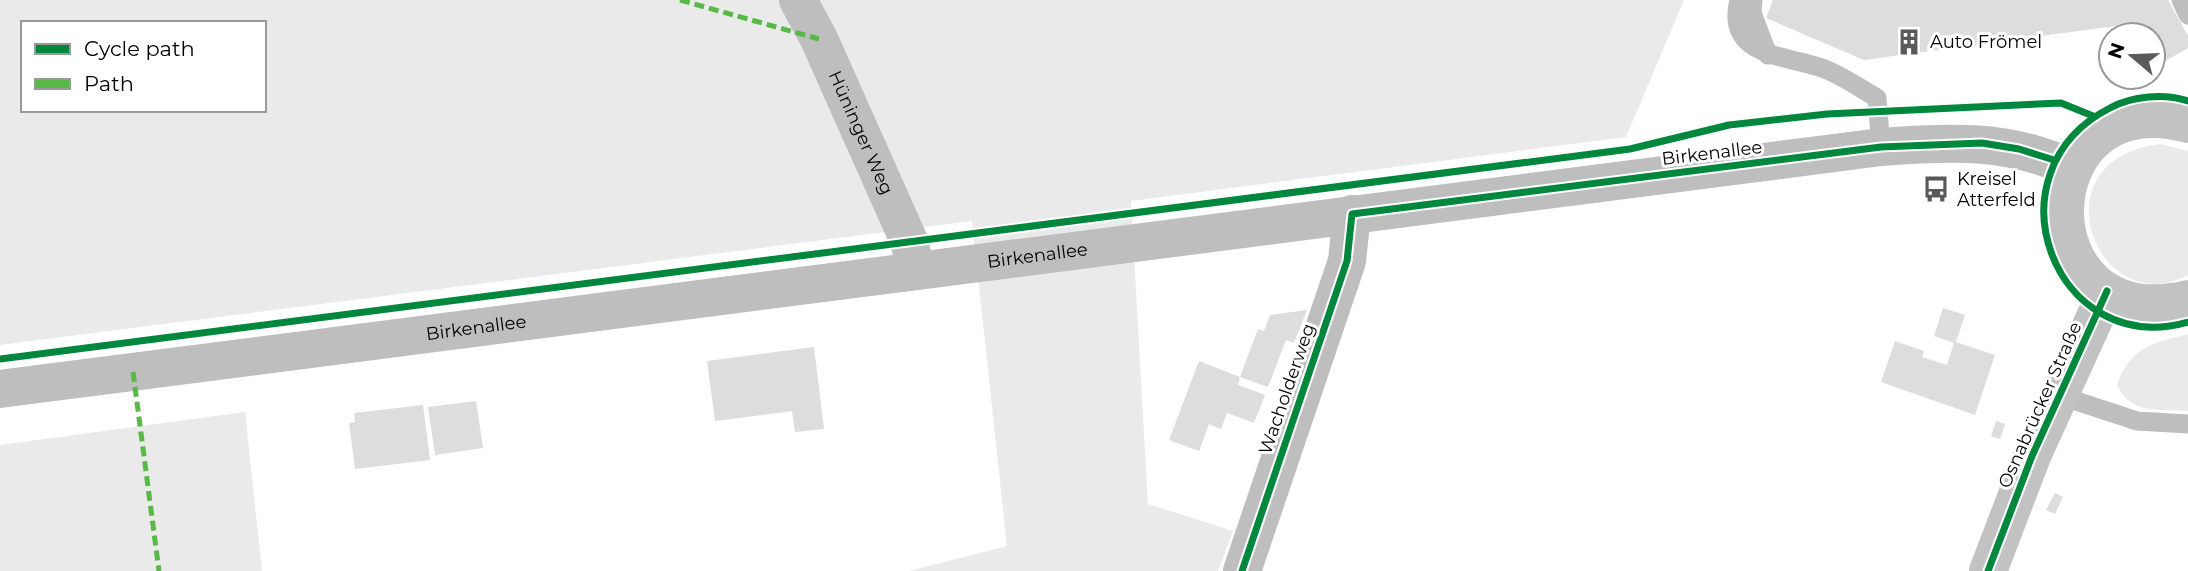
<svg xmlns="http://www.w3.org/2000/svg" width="2188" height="571" viewBox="0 0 2188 571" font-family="Montserrat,sans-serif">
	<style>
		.green { fill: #eaeaea; fill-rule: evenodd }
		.building { fill: #ddd }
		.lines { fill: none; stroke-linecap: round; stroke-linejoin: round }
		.service { stroke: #bebebe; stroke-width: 19 }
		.minor { stroke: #bebebe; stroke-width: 38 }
		.tertiary { stroke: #bebebe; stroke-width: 38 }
		.secondary { stroke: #c2c2c2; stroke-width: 38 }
		.quiet { stroke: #58b947; stroke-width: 5; stroke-dasharray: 10 5; stroke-linecap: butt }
		.cycleway-casing { stroke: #fff; stroke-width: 11 }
		.cycleway { stroke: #00873e; stroke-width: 7 }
		.labels { text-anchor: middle; stroke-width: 6; stroke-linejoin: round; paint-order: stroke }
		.poi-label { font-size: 18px; fill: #000; stroke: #fff; text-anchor: start }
		.street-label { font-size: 18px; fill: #000; stroke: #fff }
	</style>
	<rect width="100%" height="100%" fill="#fff"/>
	<path class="green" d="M 0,0 L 1684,0 L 1626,137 L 1131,201 L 1148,504 L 1233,531 L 1218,571 L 909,571 L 1007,546 L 972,221 L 0,345 ZM 23,23 L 264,23 L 264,110 L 23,110 Z
		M 2160,144 L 2188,151 L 2188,275 C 2097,323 2033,160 2160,144 Z
		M 2188,334 L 2188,411 C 2159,409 2131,415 2117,385 C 2130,347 2153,343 2188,334 Z
		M 245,412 L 262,571 L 0,571 L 0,445 Z"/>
	<path class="building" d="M 1773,0 L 2168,0 L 2188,36 L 2188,48 L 2153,68 L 2153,35 L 2129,35 L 2123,25 L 1864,60 L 1766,18 Z
		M 1943,308 L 1965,315 L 1956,342 L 1995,355 L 1975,415 L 1881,382 L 1895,341 L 1924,351 L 1922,357 L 1947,365 L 1954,343 L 1934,336 Z
		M 1307,310 L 1294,343 L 1286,340 L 1268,387 L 1240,377 L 1258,329 L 1264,331 L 1270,315 Z
		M 814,347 L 824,429 L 795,432 L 792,411 L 715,421 L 707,361 Z
		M 1199,361 L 1240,377 L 1238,385 L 1265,395 L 1254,423 L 1227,413 L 1221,429 L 1209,424 L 1199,451 L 1169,440 Z
		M 476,401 L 483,448 L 435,455 L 428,407 Z
		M 423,405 L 430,460 L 355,469 L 349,423 L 355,422 L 354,413 Z
		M 1996,421 L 2005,424 L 2000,439 L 1991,436 Z
		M 2055,493 L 2063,497 L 2055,514 L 2046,510 Z"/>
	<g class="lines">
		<path class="service" d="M 1739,0 C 1725,56 1783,55 1819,67 C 1839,73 1859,88 1877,98 L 1881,147
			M 1753,0 L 1752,13 L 1768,55
			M 2181,0 L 2188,15
			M 2061,396 L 2137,421 L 2188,424"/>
		<g class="minor">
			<path id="s1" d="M 798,0 L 819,39 L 909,241 L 916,270"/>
			<path d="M 1242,571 L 1347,261 L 1352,214"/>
		</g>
		<path class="tertiary" id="s2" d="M 0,389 L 1881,147 C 1947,142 2011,138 2072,169"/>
		<path class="secondary" d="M 2188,124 C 2026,81 2022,339 2188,299
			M 1988,571 L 2032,456 L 2107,291"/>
		<path class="quiet" d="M 680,0 L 819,39
			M 133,372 L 159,571"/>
		<g class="cycleway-casing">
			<path id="cycleway" d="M 2188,101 C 2164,93 2132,96 2110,108 C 1984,172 2054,360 2188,322
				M 0,359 L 1630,149 L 1729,125 L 1827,114 L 2061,103 L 2093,116
				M 1242,571 L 1347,261 L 1352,214 L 1881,147 L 1982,143 L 2019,149 L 2054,160
				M 1988,571 L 2032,456 L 2107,291"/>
		</g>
		<use href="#cycleway" class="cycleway"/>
	</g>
	<defs>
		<g id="building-bare" transform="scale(2.1)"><path d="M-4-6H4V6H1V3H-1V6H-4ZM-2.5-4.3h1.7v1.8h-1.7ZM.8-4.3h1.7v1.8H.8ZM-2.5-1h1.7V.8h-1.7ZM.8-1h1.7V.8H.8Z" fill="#595959" stroke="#fff" stroke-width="2.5" paint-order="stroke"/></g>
		<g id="bus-bare" transform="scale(2.1)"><path d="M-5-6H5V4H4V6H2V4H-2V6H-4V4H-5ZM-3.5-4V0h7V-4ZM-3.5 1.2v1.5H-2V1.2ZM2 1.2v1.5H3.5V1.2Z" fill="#595959" stroke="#fff" stroke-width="2.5" paint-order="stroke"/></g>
	</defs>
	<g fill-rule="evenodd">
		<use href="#building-bare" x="1909" y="42"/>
		<use href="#bus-bare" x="1936" y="189"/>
	</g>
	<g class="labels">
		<g class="poi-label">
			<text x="1930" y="48">Auto Frömel</text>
			<text x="1957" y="185">Kreisel<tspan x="1957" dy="21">Atterfeld</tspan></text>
		</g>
		<g class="street-label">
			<text dy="6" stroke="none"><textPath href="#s1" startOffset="147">Hüninger Weg</textPath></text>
			<text transform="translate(1712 153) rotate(-7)" y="6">Birkenallee</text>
			<text dy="6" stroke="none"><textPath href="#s2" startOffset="1046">Birkenallee</textPath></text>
			<text dy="6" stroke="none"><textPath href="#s2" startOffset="480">Birkenallee</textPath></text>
			<text transform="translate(1287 389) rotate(-71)" y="6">Wacholderweg</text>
			<text transform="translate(2040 405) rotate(-66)" y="6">Osnabrücker Straße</text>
		</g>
	</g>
	<rect x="21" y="21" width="245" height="91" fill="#ffffff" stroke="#999999" stroke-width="2"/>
	<rect x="35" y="44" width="35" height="10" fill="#00873e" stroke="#999999" stroke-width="2"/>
	<text x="84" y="56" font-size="21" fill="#000000">Cycle path</text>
	<rect x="35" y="79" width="35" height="10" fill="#58b947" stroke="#999999" stroke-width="2"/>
	<text x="84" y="91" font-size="21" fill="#000000">Path</text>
	<g transform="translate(2132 56) rotate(289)"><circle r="33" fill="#ffffff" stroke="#999999" stroke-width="2"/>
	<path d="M0-5L12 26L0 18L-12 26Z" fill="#595959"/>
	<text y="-10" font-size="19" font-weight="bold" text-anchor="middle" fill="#000000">N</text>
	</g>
</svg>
